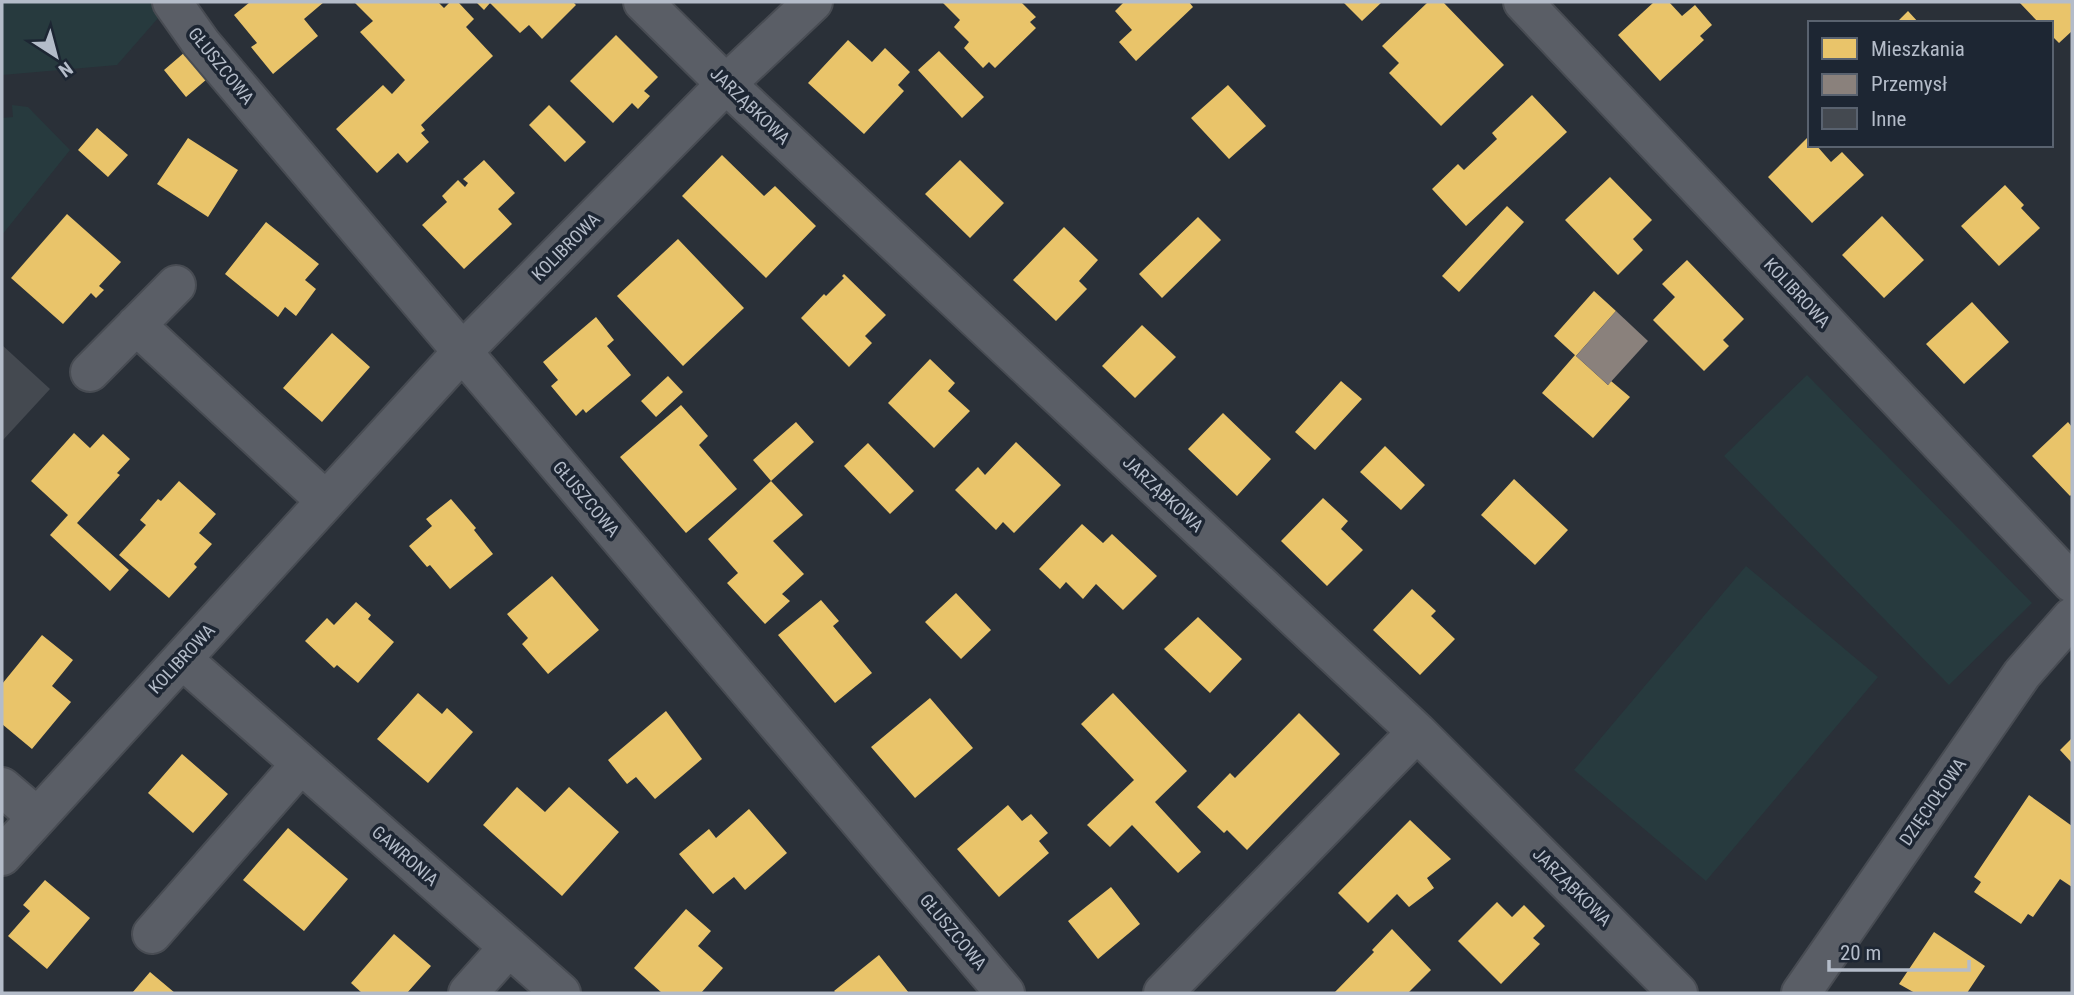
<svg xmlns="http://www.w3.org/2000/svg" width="2074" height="995" viewBox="0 0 2074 995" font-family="'Roboto Condensed',sans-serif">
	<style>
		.green { fill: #273a3e }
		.homes { fill: #e9c46a }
		.industry { fill: #8a817c }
		.building { fill: #444950 }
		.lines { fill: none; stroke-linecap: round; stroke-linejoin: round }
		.minor-casing { stroke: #484c53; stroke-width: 42 }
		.minor { stroke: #5a5e66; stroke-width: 38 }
		.labels { text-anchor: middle; stroke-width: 7; stroke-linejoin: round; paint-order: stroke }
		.street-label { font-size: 18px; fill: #b4bcc9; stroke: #1d2633 }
	</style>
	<rect width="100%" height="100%" fill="#2a3038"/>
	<path class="green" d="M 2,2 L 150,2 L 159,17 L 117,65 L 2,75 Z
		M 12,105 L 28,107 L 70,150 L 2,235 L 2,118 L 13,117 Z
		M 1807,375 L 2032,603 L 1949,685 L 1724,456 Z
		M 1746,566 L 1878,677 L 1706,881 L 1574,770 Z"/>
	<path class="homes" d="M 250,2 L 324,2 L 304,19 L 318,36 L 273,74 L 251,47 L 257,43 L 234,15 Z
		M 354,2 L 438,2 L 444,8 L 450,2 L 458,2 L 474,19 L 466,27 L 493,56 L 421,125 L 425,130 L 421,133 L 429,142 L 407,163 L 398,153 L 377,173 L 336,129 L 383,85 L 392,94 L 405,80 L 360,32 L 373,21 Z
		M 476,2 L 573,2 L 576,5 L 542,39 L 529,25 L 520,33 L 490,3 L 484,10 Z
		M 942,2 L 1021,2 L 1036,17 L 1030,22 L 1036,28 L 995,68 L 989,62 L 983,68 L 964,48 L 969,42 L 954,27 L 960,20 Z
		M 1124,2 L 1189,2 L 1193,7 L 1136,61 L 1119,42 L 1132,30 L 1115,11 Z
		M 1343,2 L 1382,2 L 1362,21 Z
		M 1428,2 L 1443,2 L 1504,65 L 1441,126 L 1389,73 L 1399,63 L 1382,46 Z
		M 1654,2 L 1669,2 L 1682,16 L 1695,5 L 1712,25 L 1700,36 L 1704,40 L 1660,81 L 1618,35 Z
		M 2019,2 L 2072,2 L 2072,31 L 2059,43 L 2051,35 L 2051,23 L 2039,23 Z
		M 1908,11 L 1919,23 L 1896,23 Z
		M 616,35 L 658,77 L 644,91 L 650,96 L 638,109 L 632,103 L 613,123 L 570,81 Z
		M 848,40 L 872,62 L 885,48 L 910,72 L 898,85 L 904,91 L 864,134 L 808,83 Z
		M 939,51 L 984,97 L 962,118 L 918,70 Z
		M 185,52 L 207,79 L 186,97 L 164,70 Z
		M 1228,85 L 1266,126 L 1229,159 L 1191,118 Z
		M 1532,95 L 1567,132 L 1466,226 L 1432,189 L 1458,164 L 1464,170 L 1497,139 L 1492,133 Z
		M 549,105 L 586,142 L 565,162 L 529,125 Z
		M 97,128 L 128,155 L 108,177 L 78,150 Z
		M 1808,137 L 1810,145 L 1816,145 L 1831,162 L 1842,152 L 1864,175 L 1812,223 L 1768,177 Z
		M 188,138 L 238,170 L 208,217 L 157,184 Z
		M 722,155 L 764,196 L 775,186 L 816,226 L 766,278 L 682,196 Z
		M 484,160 L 515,193 L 498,209 L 512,224 L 464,269 L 422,225 L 447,202 L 442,196 L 458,180 L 465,187 L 468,183 L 463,179 Z
		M 960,160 L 1004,203 L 970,238 L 925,194 Z
		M 1610,177 L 1652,220 L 1633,239 L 1643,250 L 1618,275 L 1565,220 Z
		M 2005,185 L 2024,205 L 2021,208 L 2040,228 L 1999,266 L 1961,226 Z
		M 1507,206 L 1524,222 L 1459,292 L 1442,276 Z
		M 67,214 L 121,262 L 99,286 L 104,290 L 96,298 L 91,293 L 63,324 L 11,278 Z
		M 1882,216 L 1924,260 L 1884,298 L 1842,255 Z
		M 1198,217 L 1221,240 L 1162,298 L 1139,274 Z
		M 266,222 L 319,264 L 305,280 L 316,289 L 296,316 L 285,307 L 278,317 L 225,274 Z
		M 1064,227 L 1098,260 L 1079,281 L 1087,289 L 1056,321 L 1013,280 Z
		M 678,239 L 744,308 L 683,366 L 617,296 Z
		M 1687,260 L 1744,319 L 1723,340 L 1729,346 L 1704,371 L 1653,320 L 1675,297 L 1662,284 Z
		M 844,274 L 886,315 L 865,336 L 872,343 L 849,367 L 801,318 L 824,294 L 826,296 L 844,278 L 842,276 Z
		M 1594,291 L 1616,311 L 1576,356 L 1554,336 Z
		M 1972,302 L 2009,342 L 1964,384 L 1926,344 Z
		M 596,317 L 614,340 L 607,346 L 631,375 L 586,413 L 583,409 L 576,416 L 551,386 L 558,380 L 543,362 Z
		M 1142,325 L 1176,357 L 1135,398 L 1102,366 Z
		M 332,333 L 370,367 L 322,422 L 283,388 Z
		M 1575,355 L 1608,385 L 1611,381 L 1630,397 L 1593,438 L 1542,393 Z
		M 930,359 L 955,383 L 948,391 L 970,411 L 934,448 L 888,403 Z
		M 668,376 L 683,392 L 656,417 L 641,401 Z
		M 1341,381 L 1362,399 L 1315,450 L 1295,432 Z
		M 681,405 L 708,436 L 699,445 L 737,489 L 686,533 L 620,457 Z
		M 1223,413 L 1271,459 L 1237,496 L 1188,449 Z
		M 796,422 L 814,442 L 771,481 L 753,460 Z
		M 2068,422 L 2072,427 L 2072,494 L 2070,496 L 2032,456 Z
		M 74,433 L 90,448 L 103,434 L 130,459 L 117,473 L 120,475 L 77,523 L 129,570 L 110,591 L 50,535 L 68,515 L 31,481 Z
		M 1016,442 L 1061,485 L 1014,533 L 1003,522 L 996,530 L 955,490 L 978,467 L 985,475 Z
		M 868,443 L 914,491 L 890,514 L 844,466 Z
		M 1385,446 L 1425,485 L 1401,510 L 1360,472 Z
		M 1514,479 L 1568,530 L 1535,565 L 1481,515 Z
		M 179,481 L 216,514 L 199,533 L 212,544 L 194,564 L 197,567 L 169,598 L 119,555 L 146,525 L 140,520 L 158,499 L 161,501 Z
		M 771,481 L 803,515 L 773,541 L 804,574 L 782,594 L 790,601 L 765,624 L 727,583 L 738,573 L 708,539 Z
		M 1323,498 L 1348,521 L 1341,529 L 1363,550 L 1327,586 L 1281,541 Z
		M 451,499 L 476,528 L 474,530 L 493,554 L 450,589 L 430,565 L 427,567 L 409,546 L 432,526 L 426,519 Z
		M 1082,524 L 1103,543 L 1112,534 L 1157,576 L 1123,610 L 1096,584 L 1083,599 L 1066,582 L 1060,589 L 1039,569 Z
		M 552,576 L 599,630 L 548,674 L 522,644 L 528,638 L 507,614 Z
		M 1412,589 L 1436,611 L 1431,616 L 1455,639 L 1420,675 L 1373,630 Z
		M 956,593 L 991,630 L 961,659 L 925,622 Z
		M 821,600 L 839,621 L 833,626 L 872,673 L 835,703 L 778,635 Z
		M 356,602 L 371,615 L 368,619 L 394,642 L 358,683 L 337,665 L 334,668 L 305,641 L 327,618 L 334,625 Z
		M 1198,617 L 1242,659 L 1210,693 L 1164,649 Z
		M 42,635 L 73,660 L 52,686 L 71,702 L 32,749 L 2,724 L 2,684 Z
		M 418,693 L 442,714 L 447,708 L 473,732 L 428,783 L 377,739 Z
		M 1113,693 L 1187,771 L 1155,802 L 1201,852 L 1178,873 L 1132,825 L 1110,847 L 1087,825 L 1134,780 L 1081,724 Z
		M 930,698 L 973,748 L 915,798 L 871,747 Z
		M 666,711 L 702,759 L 655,799 L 636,777 L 627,784 L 608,760 Z
		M 1299,713 L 1340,754 L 1247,850 L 1227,830 L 1224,833 L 1197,807 L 1230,773 L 1235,778 Z
		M 2072,738 L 2072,763 L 2060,750 Z
		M 182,754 L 228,794 L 193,833 L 148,793 Z
		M 517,787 L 545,812 L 569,787 L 619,832 L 562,896 L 483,825 Z
		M 2029,795 L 2072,826 L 2072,887 L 2060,879 L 2033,917 L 2028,914 L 2021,924 L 1974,892 L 1981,882 L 1974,877 Z
		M 1008,805 L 1022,821 L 1031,814 L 1048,833 L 1039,841 L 1049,853 L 999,897 L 957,849 Z
		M 749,809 L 787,853 L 745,890 L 734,877 L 713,894 L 679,854 L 709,829 L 716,838 Z
		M 1410,820 L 1451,859 L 1427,878 L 1434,888 L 1409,907 L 1397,894 L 1368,923 L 1338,893 Z
		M 288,828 L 348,879 L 304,931 L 243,880 Z
		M 45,880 L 90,918 L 47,969 L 8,936 L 30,911 L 23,905 Z
		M 1111,887 L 1140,924 L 1098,959 L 1068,921 Z
		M 1497,902 L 1512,917 L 1524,905 L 1545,926 L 1533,938 L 1540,944 L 1501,984 L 1458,941 Z
		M 686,909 L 711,931 L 698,946 L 723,968 L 701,993 L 662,993 L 634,968 Z
		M 1392,929 L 1431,970 L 1408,993 L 1334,993 L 1374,952 L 1372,950 Z
		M 1934,932 L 1985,966 L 1967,993 L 1915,993 L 1899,984 Z
		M 394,934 L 431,966 L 407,993 L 362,993 L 351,983 Z
		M 879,955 L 909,993 L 836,993 L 834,991 Z
		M 150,972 L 175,993 L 132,993 Z"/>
	<path class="industry" d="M 1616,311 L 1648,341 L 1608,385 L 1576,356 Z"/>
	<path class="building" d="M 2,345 L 50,389 L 3,440 L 2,438 Z"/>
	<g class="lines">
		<g class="minor-casing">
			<path id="minor" d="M 172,2 L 201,43 L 1005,993
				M 643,2 L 726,84 L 1417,732 L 1678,993
				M 1523,2 L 2072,583
				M 136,325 L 326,501
				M 90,372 L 176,285
				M 182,659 L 561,993
				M 2,787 L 36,816
				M 2,856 L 462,352 L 726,84 L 813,2
				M 152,934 L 300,765
				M 468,993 L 509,947
				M 1163,993 L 1417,732
				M 1801,993 L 2022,674 L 2072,617"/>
		</g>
		<use href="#minor" class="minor"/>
	</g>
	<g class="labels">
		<g class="street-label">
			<text transform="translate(221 66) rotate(51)" y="6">GŁUSZCOWA</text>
			<text transform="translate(750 106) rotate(44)" y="6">JARZĄBKOWA</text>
			<text transform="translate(566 247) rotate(-45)" y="6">KOLIBROWA</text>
			<text transform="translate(1797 293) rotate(47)" y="6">KOLIBROWA</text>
			<text transform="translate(1163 494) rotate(43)" y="6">JARZĄBKOWA</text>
			<text transform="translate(586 499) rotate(50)" y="6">GŁUSZCOWA</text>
			<text transform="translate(182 659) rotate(-47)" y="6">KOLIBROWA</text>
			<text transform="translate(1933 802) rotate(-55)" y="6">DZIĘCIOŁOWA</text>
			<text transform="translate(405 856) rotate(41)" y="6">GAWRONIA</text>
			<text transform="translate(1572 887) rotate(45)" y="6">JARZĄBKOWA</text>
			<text transform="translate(953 932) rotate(50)" y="6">GŁUSZCOWA</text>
		</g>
	</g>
	<rect width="2074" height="995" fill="none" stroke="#b4bcc9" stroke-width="7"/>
	<rect x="1808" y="21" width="245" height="126" fill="#1d2633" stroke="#59626f" stroke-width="2"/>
	<rect x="1822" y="38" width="35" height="21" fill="#e9c46a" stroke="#59626f" stroke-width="2"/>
	<text x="1871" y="56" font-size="21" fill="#b4bcc9">Mieszkania</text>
	<rect x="1822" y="74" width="35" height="21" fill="#8a817c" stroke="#59626f" stroke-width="2"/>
	<text x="1871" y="91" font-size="21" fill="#b4bcc9">Przemysł</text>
	<rect x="1822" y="108" width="35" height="21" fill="#444950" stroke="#59626f" stroke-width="2"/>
	<text x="1871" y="126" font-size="21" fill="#b4bcc9">Inne</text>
	<g transform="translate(56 56) rotate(144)" stroke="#1d2633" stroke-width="5" paint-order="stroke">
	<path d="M0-5L12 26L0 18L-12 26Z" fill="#b4bcc9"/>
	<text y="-10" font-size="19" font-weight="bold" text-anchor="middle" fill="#b4bcc9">N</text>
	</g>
	<path d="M1829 960v10h140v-10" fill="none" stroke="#b4bcc9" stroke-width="3.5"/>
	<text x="1840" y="960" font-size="21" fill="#b4bcc9" stroke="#1d2633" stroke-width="5" paint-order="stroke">20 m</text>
</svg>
